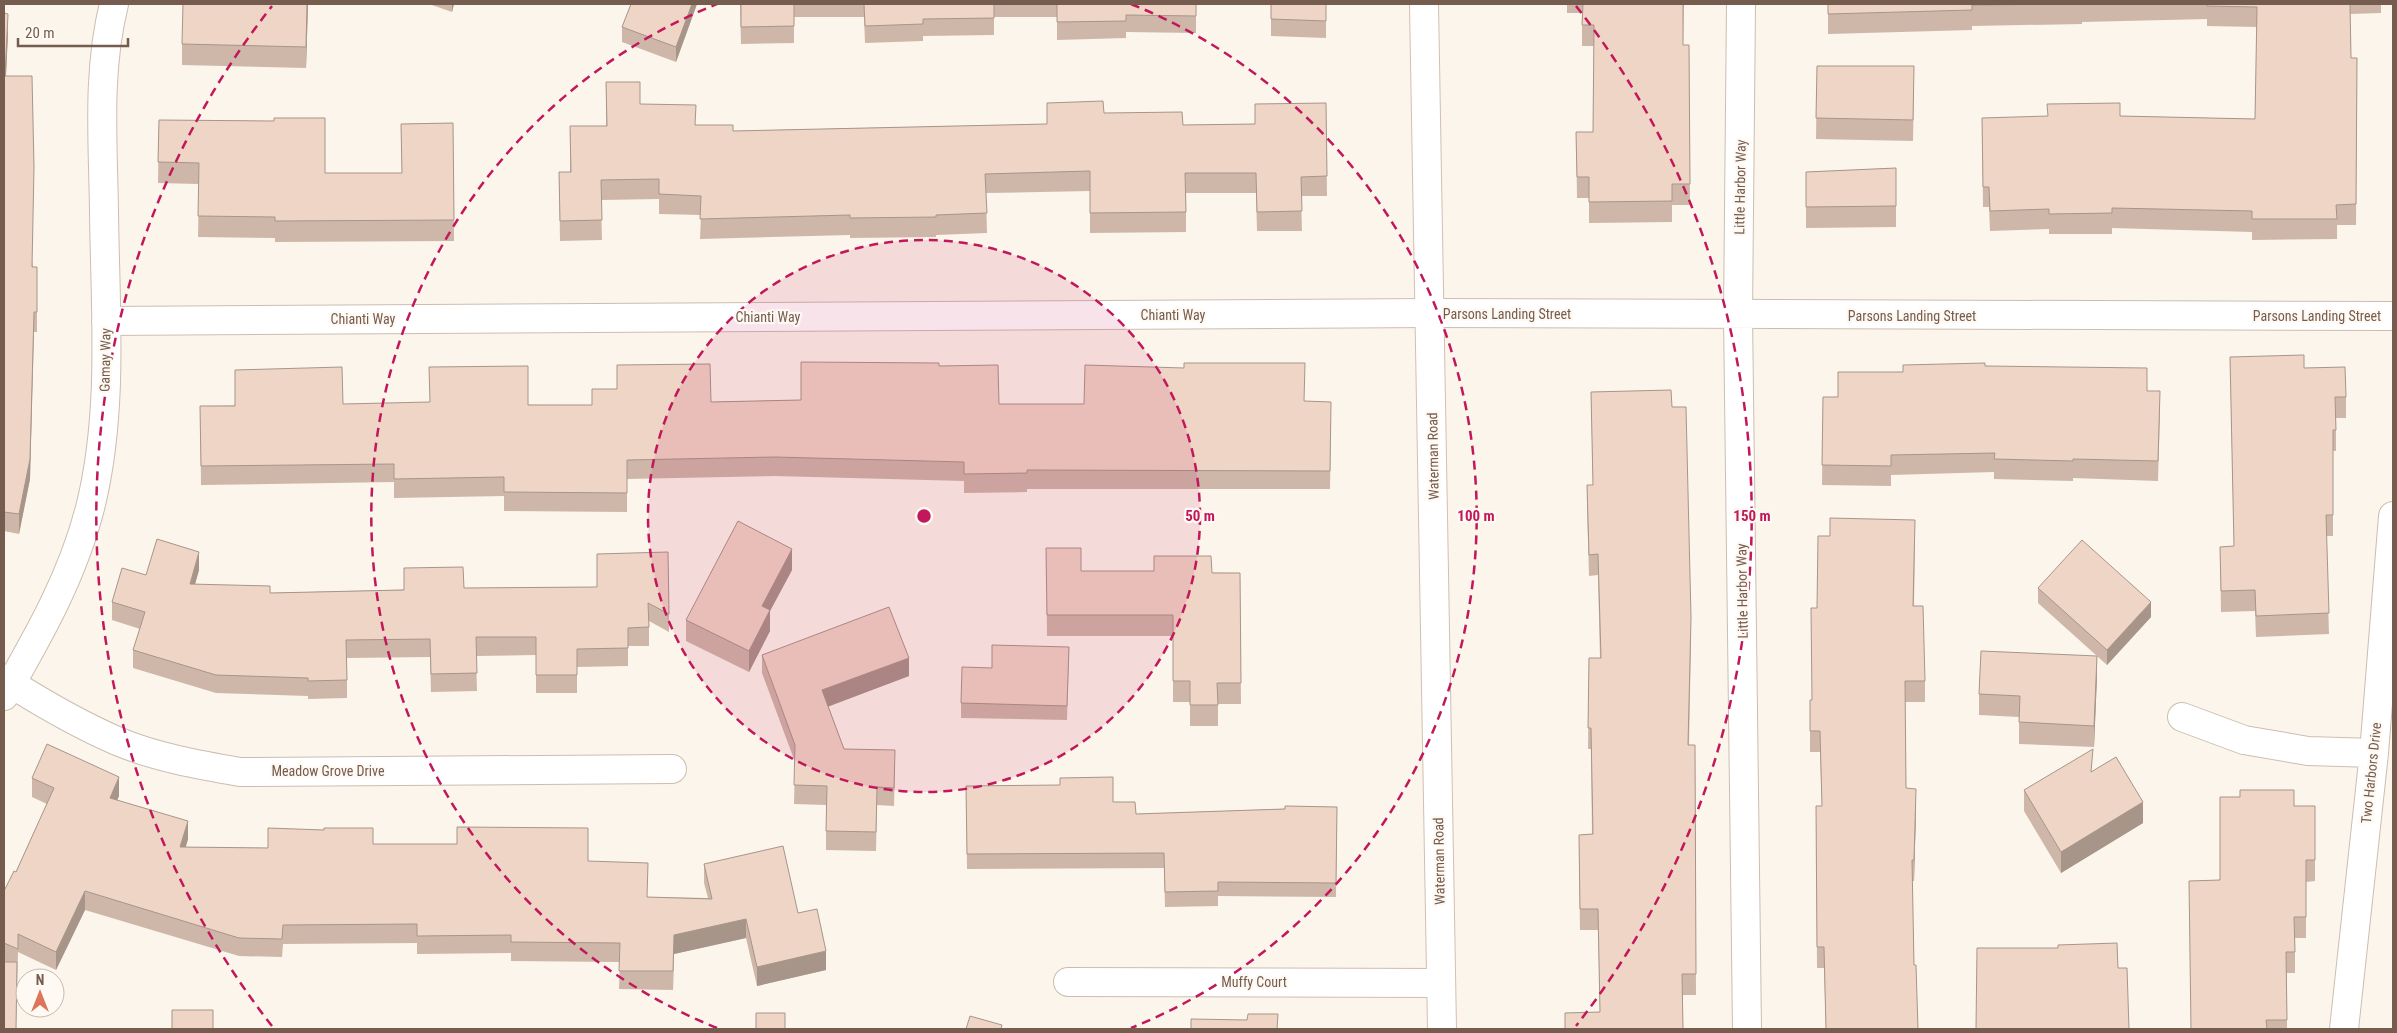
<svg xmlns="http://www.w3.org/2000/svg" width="2397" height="1033" viewBox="0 0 2397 1033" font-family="'Roboto Condensed',sans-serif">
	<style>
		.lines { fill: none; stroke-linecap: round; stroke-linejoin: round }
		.minor-casing { stroke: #cdbdb1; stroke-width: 30 }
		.secondary-casing { stroke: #d2bfb1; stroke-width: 30 }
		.minor { stroke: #fff; stroke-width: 28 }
		.secondary { stroke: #fff; stroke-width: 28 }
		.wall { fill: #ceb7a9 }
		.shaded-wall { fill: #a7958a }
		.building { fill: #efd5c5; stroke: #a7958a }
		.ring { fill: none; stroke: #c2185b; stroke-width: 2.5; stroke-dasharray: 9 6 }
		.labels { text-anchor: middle; stroke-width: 4.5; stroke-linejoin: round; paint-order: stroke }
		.street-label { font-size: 14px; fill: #755c4f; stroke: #fef9f2 }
		.centre { fill: #c2185b; stroke: #fef9f2; stroke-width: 2.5 }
		.ring-label { font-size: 15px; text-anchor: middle; font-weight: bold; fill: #c2185b; stroke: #fef9f2; stroke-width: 4.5; stroke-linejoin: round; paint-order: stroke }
	</style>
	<rect width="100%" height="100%" fill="#fbf5eb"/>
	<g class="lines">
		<g class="minor-casing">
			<path id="minor" d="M 1741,4 L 1738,315 L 1747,1029
				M 106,321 L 1431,313 L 2393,316
				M 4,679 C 40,702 78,724 117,741 C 155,757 199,765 240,772 L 672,769
				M 4,696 C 39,635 74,574 91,504 C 114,409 105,308 104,211 C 103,141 97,72 114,4
				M 2182,717 L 2244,740 L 2308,751 L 2374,753
				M 1068,982 L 1440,983
				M 2344,1029 L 2374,753 L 2393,516"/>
		</g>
		<g class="secondary-casing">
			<path id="secondary" d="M 1424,4 L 1442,1029"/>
		</g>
		<use href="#minor" class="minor"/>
		<use href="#secondary" class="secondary"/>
	</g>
	<path class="wall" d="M 308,4 L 306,68 L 182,65 L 182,44 Z
		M 429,4 L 454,4 L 452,12 Z
		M 631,4 L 697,4 L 676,62 L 622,42 L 622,27 Z
		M 740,4 L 1196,4 L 1196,33 L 1126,32 L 1126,38 L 1057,40 L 1057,17 L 994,17 L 994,35 L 923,36 L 923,41 L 865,43 L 864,17 L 794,17 L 794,43 L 741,44 Z
		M 1271,4 L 1326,4 L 1326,38 L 1271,36 Z
		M 1567,4 L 1684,4 L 1683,45 L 1689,45 L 1690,205 L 1672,205 L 1672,222 L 1589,223 L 1589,198 L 1577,198 L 1576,132 L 1593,132 L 1594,46 L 1582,46 L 1582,13 L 1567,13 Z
		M 1828,4 L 2381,4 L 2381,13 L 2350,14 L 2351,58 L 2357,58 L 2356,225 L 2337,225 L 2337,239 L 2252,240 L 2252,232 L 2112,228 L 2112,234 L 2049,234 L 2049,229 L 1990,231 L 1989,207 L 1983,207 L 1982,118 L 2120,116 L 2255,119 L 2257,27 L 2207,26 L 2207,19 L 2082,22 L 2082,24 L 1972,26 L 1972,30 L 1828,34 Z
		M 4,13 L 8,33 L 6,76 L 33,267 L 37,267 L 37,332 L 34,332 L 30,479 L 19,534 L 4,531 Z
		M 1817,66 L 1914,87 L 1913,141 L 1816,139 Z
		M 606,82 L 640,104 L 696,125 L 733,131 L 1047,124 L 1047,103 L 1104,113 L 1183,125 L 1255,124 L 1326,103 L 1327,196 L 1301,196 L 1302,231 L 1257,231 L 1256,193 L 1186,193 L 1186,232 L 1090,233 L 1090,191 L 986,193 L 987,233 L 936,235 L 936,237 L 850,238 L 850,235 L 700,239 L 701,215 L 659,214 L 659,199 L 601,200 L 602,240 L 560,241 L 559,172 L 570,172 L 570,126 L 606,126 Z
		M 159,120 L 325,173 L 402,173 L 401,124 L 453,123 L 454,241 L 275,242 L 275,238 L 198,237 L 199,184 L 158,183 Z
		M 1896,168 L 1896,227 L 1806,228 L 1806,172 Z
		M 2230,357 L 2304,368 L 2346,397 L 2346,418 L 2336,418 L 2336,451 L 2333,451 L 2333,536 L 2326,536 L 2329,634 L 2256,637 L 2255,611 L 2221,612 L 2220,547 L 2234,546 Z
		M 939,366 L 999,404 L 1084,404 L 1304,401 L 1331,421 L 1330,489 L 1027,489 L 1027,492 L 964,493 L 964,481 L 775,476 L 627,479 L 627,512 L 504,511 L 504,496 L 394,498 L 394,482 L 201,485 L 200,406 L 343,404 L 592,405 L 711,402 L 801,400 Z
		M 1985,366 L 2147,391 L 2160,411 L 2158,481 L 2073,478 L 2073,481 L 1994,479 L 1994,472 L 1891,475 L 1891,486 L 1822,485 L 1823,397 L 1838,397 L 1903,372 Z
		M 1591,392 L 1672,407 L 1691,639 L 1689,745 L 1695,745 L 1696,995 L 1683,995 L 1683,1029 L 1565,1029 L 1565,1013 L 1600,1012 L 1598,930 L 1580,930 L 1579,856 L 1579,835 L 1592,834 L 1591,749 L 1588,749 L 1589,658 L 1600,658 L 1598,575 L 1589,576 L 1587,506 L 1587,485 L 1593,485 Z
		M 1830,536 L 1915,541 L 1914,606 L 1925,681 L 1925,702 L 1905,702 L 1906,788 L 1916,810 L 1914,881 L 1912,881 L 1914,965 L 1918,1029 L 1826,1029 L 1824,968 L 1817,968 L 1816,806 L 1822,806 L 1820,752 L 1810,752 L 1810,700 L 1812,700 L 1817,608 Z
		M 1046,548 L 1081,571 L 1240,573 L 1241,704 L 1218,704 L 1218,726 L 1190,726 L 1190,702 L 1173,702 L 1173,636 L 1047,636 Z
		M 597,554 L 669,614 L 669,632 L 649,621 L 649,646 L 628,646 L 628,666 L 577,667 L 577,693 L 536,693 L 536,655 L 476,656 L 477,691 L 431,692 L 430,657 L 347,658 L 347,698 L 308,699 L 308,696 L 216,693 L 133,668 L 133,650 L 140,629 L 112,620 L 112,602 L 146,575 L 199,570 L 195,584 L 270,593 L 464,588 L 597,587 Z
		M 792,570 L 770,611 L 770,631 L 749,672 L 686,641 L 686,620 Z
		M 2038,588 L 2151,617 L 2107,665 L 2097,656 L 2097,677 L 2094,747 L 2019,744 L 2019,717 L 1979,715 L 1979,694 L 2097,656 L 2038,603 Z
		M 1069,647 L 1067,720 L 961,718 L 961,703 L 992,668 Z
		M 762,655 L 909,676 L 828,706 L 844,749 L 895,769 L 894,806 L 877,805 L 876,851 L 826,850 L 826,805 L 794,804 L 795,762 L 762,673 Z
		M 2093,771 L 2143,823 L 2061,873 L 2024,811 L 2024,790 Z
		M 32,778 L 119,796 L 117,800 L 188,839 L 186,847 L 268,848 L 373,844 L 588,861 L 648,897 L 708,898 L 704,883 L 704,864 L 798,913 L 826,970 L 757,986 L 746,938 L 674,954 L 673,990 L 619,989 L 620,962 L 511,961 L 511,953 L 417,954 L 417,943 L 283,944 L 282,957 L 239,956 L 85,910 L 56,970 L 18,952 L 16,1029 L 6,962 L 4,961 L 4,891 L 16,872 L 47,804 L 32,797 Z
		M 966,786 L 1113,802 L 1136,814 L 1337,807 L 1336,897 L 1218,896 L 1218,906 L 1165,907 L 1164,868 L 967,869 Z
		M 2294,806 L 2315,806 L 2315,881 L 2306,882 L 2306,938 L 2295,938 L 2295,973 L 2287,973 L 2287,1029 L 2191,1029 L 2220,880 Z"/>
	<path class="shaded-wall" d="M 307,4 L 308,4 L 306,68 L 306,47 Z
		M 452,4 L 454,4 L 452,12 Z
		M 692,4 L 697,4 L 676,62 L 676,47 Z
		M 8,14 L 8,33 L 5,96 L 5,76 Z
		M 34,312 L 30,479 L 19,534 L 19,514 Z
		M 792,549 L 792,570 L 770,611 L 770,631 L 749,672 L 749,651 L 762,606 Z
		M 199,552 L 199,570 L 190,602 L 190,584 Z
		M 2151,602 L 2151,617 L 2107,665 L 2107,650 Z
		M 2097,656 L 2097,677 L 2094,747 L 2094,726 Z
		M 909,658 L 909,676 L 822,709 L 822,690 Z
		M 119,777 L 119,796 L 110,817 L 110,798 Z
		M 1916,789 L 1916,810 L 1914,881 L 1914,860 Z
		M 2143,802 L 2143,823 L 2061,873 L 2061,852 Z
		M 188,821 L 188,839 L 180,865 L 180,847 Z
		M 85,891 L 85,910 L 56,970 L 56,952 Z
		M 746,919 L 746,938 L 674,954 L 673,990 L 674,935 Z
		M 826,951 L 826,970 L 757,986 L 757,967 Z"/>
	<path class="building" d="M 183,4 L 307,4 L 306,47 L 182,44 Z
		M 631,4 L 692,4 L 676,47 L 622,27 Z
		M 741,4 L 794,4 L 794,26 L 741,27 Z
		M 864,4 L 994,4 L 994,18 L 923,19 L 923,24 L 865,26 Z
		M 1057,4 L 1196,4 L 1196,16 L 1126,15 L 1126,21 L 1057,22 Z
		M 1271,4 L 1326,4 L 1326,21 L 1271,19 Z
		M 1583,4 L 1683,4 L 1683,45 L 1689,45 L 1690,184 L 1672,184 L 1672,201 L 1589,202 L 1589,177 L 1577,177 L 1576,132 L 1593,132 L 1594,25 L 1582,25 Z
		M 1828,4 L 2076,4 L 1972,5 L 1972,10 L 1828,14 Z
		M 2207,4 L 2350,4 L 2351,58 L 2357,58 L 2356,204 L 2336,205 L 2337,219 L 2252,219 L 2252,211 L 2112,208 L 2112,213 L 2049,214 L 2049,209 L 1990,211 L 1989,187 L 1983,187 L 1982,118 L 2048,116 L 2047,104 L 2120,103 L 2120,116 L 2255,119 L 2257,7 L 2207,6 Z
		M 4,13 L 8,14 L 5,76 L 32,76 L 34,167 L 32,267 L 37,267 L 37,312 L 34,312 L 30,459 L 19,514 L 4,512 Z
		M 1817,66 L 1914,66 L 1913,120 L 1816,118 Z
		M 606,82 L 640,82 L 640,104 L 696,105 L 695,125 L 733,125 L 733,131 L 1047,124 L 1047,103 L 1103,101 L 1104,113 L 1182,112 L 1183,125 L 1255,124 L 1255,104 L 1326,103 L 1327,176 L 1301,177 L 1302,211 L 1257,212 L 1256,173 L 1185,173 L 1186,212 L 1090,213 L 1090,171 L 985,174 L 987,213 L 936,215 L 936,217 L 850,218 L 850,215 L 700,219 L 701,196 L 659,194 L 659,179 L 601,180 L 602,220 L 560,221 L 559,172 L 571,172 L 570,126 L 607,126 Z
		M 274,118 L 325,118 L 325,173 L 402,173 L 401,124 L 453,123 L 454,220 L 275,221 L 275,217 L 198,216 L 199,163 L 158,162 L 159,120 L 274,121 Z
		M 1896,168 L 1896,206 L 1806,207 L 1806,172 Z
		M 2304,355 L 2304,368 L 2345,367 L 2346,397 L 2335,397 L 2336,430 L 2333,430 L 2333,515 L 2326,515 L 2329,613 L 2256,616 L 2255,590 L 2221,591 L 2220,547 L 2234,546 L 2230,357 Z
		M 801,362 L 939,363 L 939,366 L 998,365 L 999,404 L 1084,404 L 1085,365 L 1184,368 L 1184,363 L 1305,363 L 1304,401 L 1331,402 L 1330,471 L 1027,470 L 1027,473 L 964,474 L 964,462 L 775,457 L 627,460 L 627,493 L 504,492 L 504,477 L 394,479 L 394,464 L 201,466 L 200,406 L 235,406 L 235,370 L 342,367 L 343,404 L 430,402 L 429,367 L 528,366 L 528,405 L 592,405 L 592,389 L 617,389 L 617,365 L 710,364 L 711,402 L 801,400 Z
		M 1985,363 L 1985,366 L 2147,368 L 2147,391 L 2160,391 L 2158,461 L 2073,459 L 2073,461 L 1994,459 L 1995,453 L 1891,455 L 1891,466 L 1822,465 L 1823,397 L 1838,397 L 1838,372 L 1903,372 L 1903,365 Z
		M 1671,390 L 1672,407 L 1686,407 L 1691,618 L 1688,745 L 1695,745 L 1696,974 L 1682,974 L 1683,1029 L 1565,1029 L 1565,1013 L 1600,1012 L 1598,909 L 1580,909 L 1579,835 L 1593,834 L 1591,728 L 1588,728 L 1589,658 L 1601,658 L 1598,554 L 1589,555 L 1587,485 L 1593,485 L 1591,392 Z
		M 1830,518 L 1915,520 L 1913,606 L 1923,606 L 1925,681 L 1905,681 L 1906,788 L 1916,789 L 1914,860 L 1912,860 L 1914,965 L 1916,965 L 1918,1029 L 1826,1029 L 1824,947 L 1817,947 L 1816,806 L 1822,806 L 1820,731 L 1810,731 L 1810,700 L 1812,700 L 1811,608 L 1817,608 L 1818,536 L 1830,536 Z
		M 738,521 L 792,549 L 762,606 L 770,610 L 749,651 L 686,620 Z
		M 157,539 L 199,552 L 190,584 L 270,586 L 270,593 L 404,590 L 404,568 L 463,567 L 464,588 L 597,587 L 597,554 L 668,552 L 669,614 L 648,603 L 649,627 L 628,628 L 628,648 L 577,649 L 577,675 L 536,675 L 536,637 L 476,637 L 477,673 L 431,674 L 430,639 L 346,640 L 347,680 L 308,681 L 308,678 L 216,675 L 133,650 L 145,612 L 112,602 L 122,568 L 146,575 Z
		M 2082,540 L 2151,602 L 2107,650 L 2038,588 Z
		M 1046,548 L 1081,548 L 1081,571 L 1154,571 L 1154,556 L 1211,556 L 1212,573 L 1240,573 L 1241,683 L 1217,683 L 1218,705 L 1190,705 L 1190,681 L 1173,681 L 1173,615 L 1047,615 Z
		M 889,607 L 909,658 L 822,690 L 844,749 L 895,750 L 894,788 L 877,787 L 876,832 L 826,831 L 827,786 L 794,785 L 795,745 L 762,655 Z
		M 992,645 L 1069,647 L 1067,706 L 961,703 L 962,667 L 992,668 Z
		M 1981,651 L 2097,656 L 2094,726 L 2019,722 L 2020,696 L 1979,694 Z
		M 47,744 L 119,777 L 110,798 L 188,821 L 180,847 L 268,848 L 268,828 L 324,830 L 324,828 L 373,828 L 373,844 L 457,844 L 457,827 L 588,828 L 588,861 L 648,863 L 647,897 L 712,899 L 704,864 L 783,846 L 798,913 L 817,909 L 826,951 L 757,967 L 746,919 L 674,935 L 673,971 L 619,971 L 620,943 L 511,942 L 511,935 L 417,936 L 417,924 L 283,925 L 282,939 L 239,938 L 85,891 L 56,952 L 18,934 L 18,949 L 4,943 L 4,891 L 14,871 L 16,872 L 54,788 L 32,778 Z
		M 2093,749 L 2091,772 L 2116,757 L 2143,802 L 2061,852 L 2024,790 Z
		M 1113,777 L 1113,802 L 1135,802 L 1136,814 L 1285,809 L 1285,806 L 1337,807 L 1336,883 L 1218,882 L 1218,891 L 1165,892 L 1164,853 L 967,854 L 966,786 L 1060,785 L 1060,778 Z
		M 2240,790 L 2294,790 L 2294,806 L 2315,806 L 2315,860 L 2306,860 L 2306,917 L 2294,917 L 2295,952 L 2286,952 L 2287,1020 L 2266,1020 L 2267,1029 L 2191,1029 L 2189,881 L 2220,880 L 2220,797 L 2240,797 Z
		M 2117,943 L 2118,968 L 2127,968 L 2129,1029 L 1976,1029 L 1977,948 L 2058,948 L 2058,945 Z
		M 4,962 L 17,962 L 16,1029 L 4,1029 Z
		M 172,1010 L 213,1010 L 213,1029 L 172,1029 Z
		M 756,1013 L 785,1013 L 785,1029 L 756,1029 Z
		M 1248,1014 L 1278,1014 L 1277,1029 L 1191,1029 L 1191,1019 L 1247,1020 Z
		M 970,1016 L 1002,1025 L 1001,1029 L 966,1029 Z"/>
	<circle cx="924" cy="516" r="276" fill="#c2185b" fill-opacity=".12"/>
	<g class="ring">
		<circle cx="924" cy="516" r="276"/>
		<path d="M717 1028A552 552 0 0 1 717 4M1131 4A552 552 0 0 1 1131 1028"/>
		<path d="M272 1026A828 828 0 0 1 272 6M1576 6A828 828 0 0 1 1576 1026"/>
	</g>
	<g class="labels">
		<g class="street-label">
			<text transform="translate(1740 187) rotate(-89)" y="5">Little Harbor Way</text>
			<text x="1507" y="319">Parsons Landing Street</text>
			<text x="1173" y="320">Chianti Way</text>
			<text x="1912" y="321">Parsons Landing Street</text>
			<text x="2317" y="321">Parsons Landing Street</text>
			<text x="768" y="322">Chianti Way</text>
			<text x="363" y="324">Chianti Way</text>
			<text transform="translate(105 360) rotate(-89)" y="5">Gamay Way</text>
			<text transform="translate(1433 456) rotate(-91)" y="5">Waterman Road</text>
			<text transform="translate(1742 591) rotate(-91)" y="5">Little Harbor Way</text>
			<text x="328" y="776">Meadow Grove Drive</text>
			<text transform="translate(2371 773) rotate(-84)" y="5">Two Harbors Drive</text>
			<text transform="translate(1439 861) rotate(-91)" y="5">Waterman Road</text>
			<text x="1254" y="987">Muffy Court</text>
		</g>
	</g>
	<circle cx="924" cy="516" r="8" class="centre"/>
	<g class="ring-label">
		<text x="1200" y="521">50 m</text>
		<text x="1476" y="521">100 m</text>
		<text x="1752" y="521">150 m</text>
	</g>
	<rect width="2397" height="1033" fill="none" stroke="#755c4f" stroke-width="10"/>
	<g transform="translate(40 993)"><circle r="24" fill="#fef9f2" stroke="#c7bab1"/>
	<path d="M0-4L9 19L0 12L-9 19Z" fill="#dc755a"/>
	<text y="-8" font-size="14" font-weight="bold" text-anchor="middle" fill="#755c4f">N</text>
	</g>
	<path d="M18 38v8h110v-8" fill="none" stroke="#755c4f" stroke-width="2.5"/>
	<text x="25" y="38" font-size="15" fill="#755c4f" stroke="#fef9f2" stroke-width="4" paint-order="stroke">20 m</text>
</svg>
